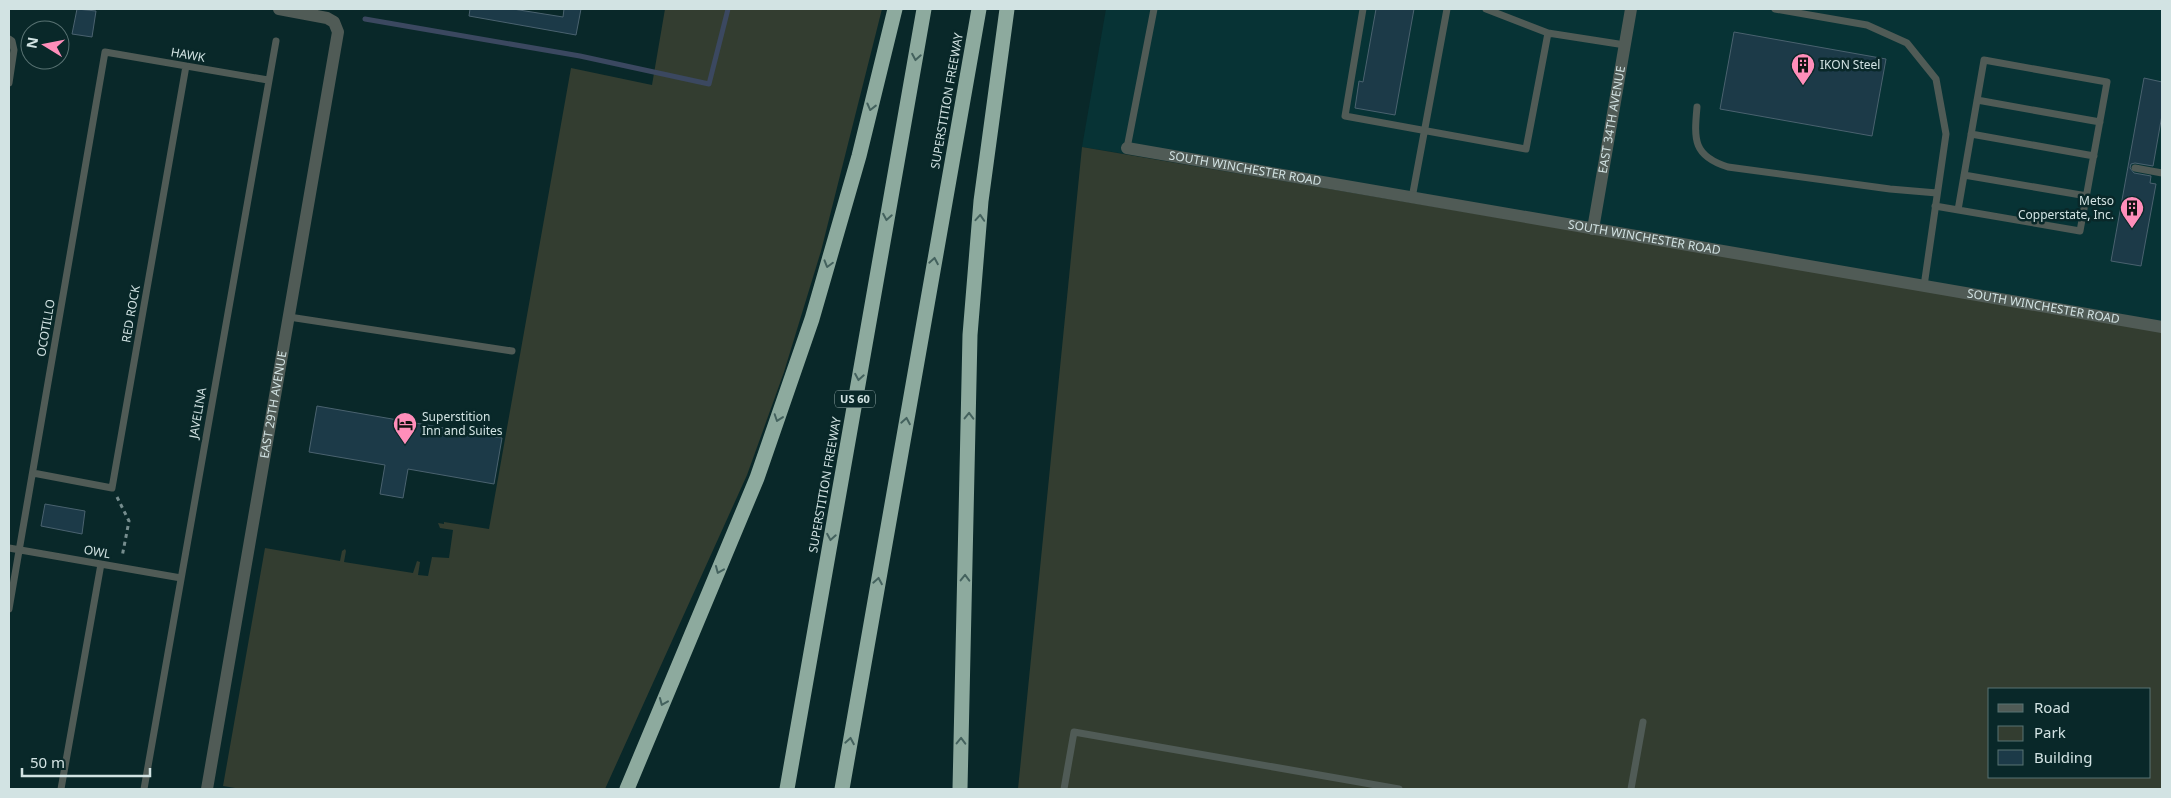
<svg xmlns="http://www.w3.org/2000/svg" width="2171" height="798" viewBox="0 0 2171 798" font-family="'Noto Sans',sans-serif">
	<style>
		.built { fill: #073335 }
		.green { fill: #333d30; fill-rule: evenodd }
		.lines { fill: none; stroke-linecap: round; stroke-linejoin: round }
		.stream { stroke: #3b4860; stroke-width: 5 }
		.building { fill: #1c3a48; stroke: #4a626f }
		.path { stroke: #768d8e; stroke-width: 3; stroke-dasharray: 4 4; stroke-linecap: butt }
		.lane { stroke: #505b56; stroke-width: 7 }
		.street { stroke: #505b56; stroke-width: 12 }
		.highway { stroke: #8daa9e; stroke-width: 15 }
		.oneway { stroke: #44625e }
		.labels { text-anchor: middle; stroke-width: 5; stroke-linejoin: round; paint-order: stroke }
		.shield { fill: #092829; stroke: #96abab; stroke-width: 1 }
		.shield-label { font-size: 11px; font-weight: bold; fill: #d2e3e3 }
		.street-label { font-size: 12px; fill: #d2e3e3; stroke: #092829 }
		.poi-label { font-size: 12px; fill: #d2e3e3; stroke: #092829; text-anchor: start }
	</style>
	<rect width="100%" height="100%" fill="#092829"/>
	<path class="built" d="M 1106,9 L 2162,9 L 2162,325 L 1082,147 Z"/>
	<path class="green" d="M 665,9 L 882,9 L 821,251 L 784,372 L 747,475 L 605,789 L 241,789 L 223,786 L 265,548 L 340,561 L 342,551 L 345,549 L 346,551 L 344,562 L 413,573 L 417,561 L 420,562 L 418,575 L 428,576 L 432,557 L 449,558 L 453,530 L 440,528 L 438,523 L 444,524 L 444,522 L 489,529 L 571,68 L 652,85 Z
		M 1082,147 L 2162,330 L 2162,789 L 1018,789 ZM 1990,689 L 2150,689 L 2150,777 L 1990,777 Z"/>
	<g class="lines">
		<path class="stream" d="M 365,19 L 580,56 L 709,84 L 728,9"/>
	</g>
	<path class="building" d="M 77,9 L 96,11 L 92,37 L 72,34 Z
		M 470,9 L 513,9 L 563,17 L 564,9 L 581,9 L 576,35 L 469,16 Z
		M 1376,9 L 1414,9 L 1395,115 L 1355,108 L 1359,81 L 1363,82 Z
		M 1734,32 L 1886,59 L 1872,136 L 1720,109 Z
		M 2144,78 L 2162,82 L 2162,115 L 2153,166 L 2135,163 L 2131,164 L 2130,168 L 2134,173 L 2151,176 L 2150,183 L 2156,184 L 2141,266 L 2111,261 Z
		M 317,406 L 502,438 L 494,484 L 408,469 L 403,498 L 380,494 L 385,465 L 309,452 Z
		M 45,504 L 85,511 L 82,534 L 41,526 Z"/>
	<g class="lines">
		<path class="path" d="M 117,497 L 129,521 L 122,557"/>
		<path class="lane" d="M 1363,9 L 1345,116 L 1526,149 L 1548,33
			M 1486,9 L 1548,33 L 1625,45
			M 1775,9 L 1867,25 L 1907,43 L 1936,79 L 1946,134 L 1924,286
			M 9,39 L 12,41 L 14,50 L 9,83
			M 1977,100 L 2100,122
			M 1697,107 C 1694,140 1693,156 1728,167 L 1890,189 L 1937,193
			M 1971,134 L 2094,156
			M 1127,148 L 1154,9
			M 2135,168 L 2162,173
			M 1964,175 L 2087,196
			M 1412,198 L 1447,9
			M 1935,206 L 2080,231 L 2107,82 L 1984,60 L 1958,210
			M 289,317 L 512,351
			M 33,473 L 112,488 L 186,66
			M 9,548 L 181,578
			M 9,609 L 105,52 L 268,80
			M 61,789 L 101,564
			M 144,789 L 276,41
			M 1064,789 L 1074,732 L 1399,789
			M 1631,789 L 1643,722"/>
		<g class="street">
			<path id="s1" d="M 1127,148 L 2162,327"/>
			<path id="s2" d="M 1593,229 L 1631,9"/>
			<path id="s3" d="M 207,789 L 338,32 L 334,22 L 327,18 L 279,9"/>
		</g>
		<path class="highway" d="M 627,789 L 757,478 L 812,319 L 859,156 L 895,9
			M 787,789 L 924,9
			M 842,789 L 979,9
			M 960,789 L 970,335 L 981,201 L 1007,9"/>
	</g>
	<defs><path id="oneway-chevron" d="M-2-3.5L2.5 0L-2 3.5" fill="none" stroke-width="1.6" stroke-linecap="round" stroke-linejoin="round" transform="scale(1.25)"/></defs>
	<g class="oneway">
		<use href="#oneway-chevron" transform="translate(916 57) rotate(100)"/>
		<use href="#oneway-chevron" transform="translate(871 107) rotate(104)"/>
		<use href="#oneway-chevron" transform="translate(887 217) rotate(100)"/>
		<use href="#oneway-chevron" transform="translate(980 218) rotate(-86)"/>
		<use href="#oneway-chevron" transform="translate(934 261) rotate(-80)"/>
		<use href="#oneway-chevron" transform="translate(828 264) rotate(106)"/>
		<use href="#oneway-chevron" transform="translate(859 377) rotate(100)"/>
		<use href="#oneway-chevron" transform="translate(969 416) rotate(-89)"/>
		<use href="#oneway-chevron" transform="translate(778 418) rotate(109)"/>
		<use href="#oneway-chevron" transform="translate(906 421) rotate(-80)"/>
		<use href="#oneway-chevron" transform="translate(831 537) rotate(100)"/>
		<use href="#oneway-chevron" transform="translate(719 570) rotate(113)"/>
		<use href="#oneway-chevron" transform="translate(965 578) rotate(-89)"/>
		<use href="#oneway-chevron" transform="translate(878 581) rotate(-80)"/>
		<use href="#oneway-chevron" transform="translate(663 702) rotate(113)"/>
		<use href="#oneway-chevron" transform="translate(850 741) rotate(-80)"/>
		<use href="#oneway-chevron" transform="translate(961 741) rotate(-89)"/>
	</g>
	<defs>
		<g id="building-pin" transform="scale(1.25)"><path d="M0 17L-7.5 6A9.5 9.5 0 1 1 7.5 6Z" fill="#ff8eba" stroke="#092829"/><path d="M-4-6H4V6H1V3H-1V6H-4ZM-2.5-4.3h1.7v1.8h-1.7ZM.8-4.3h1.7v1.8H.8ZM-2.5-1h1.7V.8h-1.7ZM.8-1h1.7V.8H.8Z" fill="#111"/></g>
		<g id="hotel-pin" transform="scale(1.25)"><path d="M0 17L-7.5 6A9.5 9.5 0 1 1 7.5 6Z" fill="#ff8eba" stroke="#092829"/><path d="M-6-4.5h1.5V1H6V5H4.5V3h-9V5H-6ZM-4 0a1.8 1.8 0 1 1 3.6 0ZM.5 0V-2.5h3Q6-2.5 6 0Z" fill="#111"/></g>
	</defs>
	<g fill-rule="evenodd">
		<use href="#building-pin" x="1803" y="65"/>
		<use href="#building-pin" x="2132" y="208"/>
		<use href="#hotel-pin" x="405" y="424"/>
	</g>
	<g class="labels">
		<rect class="shield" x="835" y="390.5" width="40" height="17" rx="4"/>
		<g class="shield-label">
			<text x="855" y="403">US 60</text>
		</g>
		<g class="street-label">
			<text transform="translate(188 55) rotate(10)" y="4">HAWK</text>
			<text transform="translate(947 101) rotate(-80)" y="4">SUPERSTITION FREEWAY</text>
			<text dy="4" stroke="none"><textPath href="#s2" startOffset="111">EAST 34TH AVENUE</textPath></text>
			<text dy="4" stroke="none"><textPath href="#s1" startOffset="120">SOUTH WINCHESTER ROAD</textPath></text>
			<text dy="4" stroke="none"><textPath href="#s1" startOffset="525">SOUTH WINCHESTER ROAD</textPath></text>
			<text dy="4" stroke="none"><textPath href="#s1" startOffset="930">SOUTH WINCHESTER ROAD</textPath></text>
			<text transform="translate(131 314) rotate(-80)" y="4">RED ROCK</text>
			<text transform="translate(46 328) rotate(-80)" y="4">OCOTILLO</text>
			<text dy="4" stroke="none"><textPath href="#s3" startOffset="390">EAST 29TH AVENUE</textPath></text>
			<text transform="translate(198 413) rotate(-80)" y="4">JAVELINA</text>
			<text transform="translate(825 485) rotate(-80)" y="4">SUPERSTITION FREEWAY</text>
			<text transform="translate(97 552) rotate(10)" y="4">OWL</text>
		</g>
		<g class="poi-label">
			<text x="1820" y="69">IKON Steel</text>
			<text x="2114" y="205" text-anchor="end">Metso<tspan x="2114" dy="14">Copperstate, Inc.</tspan></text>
			<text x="422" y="421">Superstition<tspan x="422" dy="14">Inn and Suites</tspan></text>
		</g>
	</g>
	<rect width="2171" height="798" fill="none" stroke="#d2e3e3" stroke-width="20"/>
	<rect x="1988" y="688" width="162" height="90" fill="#092829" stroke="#597373"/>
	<rect x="1998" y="704" width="25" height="8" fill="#505b56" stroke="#597373"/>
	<text x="2034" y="713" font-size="15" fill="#d2e3e3">Road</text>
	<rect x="1998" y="726" width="25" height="15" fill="#333d30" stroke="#597373"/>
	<text x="2034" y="738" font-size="15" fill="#d2e3e3">Park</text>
	<rect x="1998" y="750" width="25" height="15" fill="#1c3a48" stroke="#597373"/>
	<text x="2034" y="763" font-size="15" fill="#d2e3e3">Building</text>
	<g transform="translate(45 45) rotate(280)"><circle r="24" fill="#092829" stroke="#597373"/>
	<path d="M0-4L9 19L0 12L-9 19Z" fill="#ff8eba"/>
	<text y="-8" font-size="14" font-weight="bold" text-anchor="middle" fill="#d2e3e3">N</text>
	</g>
	<path d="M22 768v8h128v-8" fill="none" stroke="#d2e3e3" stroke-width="2.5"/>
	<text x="30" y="768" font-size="15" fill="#d2e3e3" stroke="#092829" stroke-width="4" paint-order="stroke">50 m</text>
</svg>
